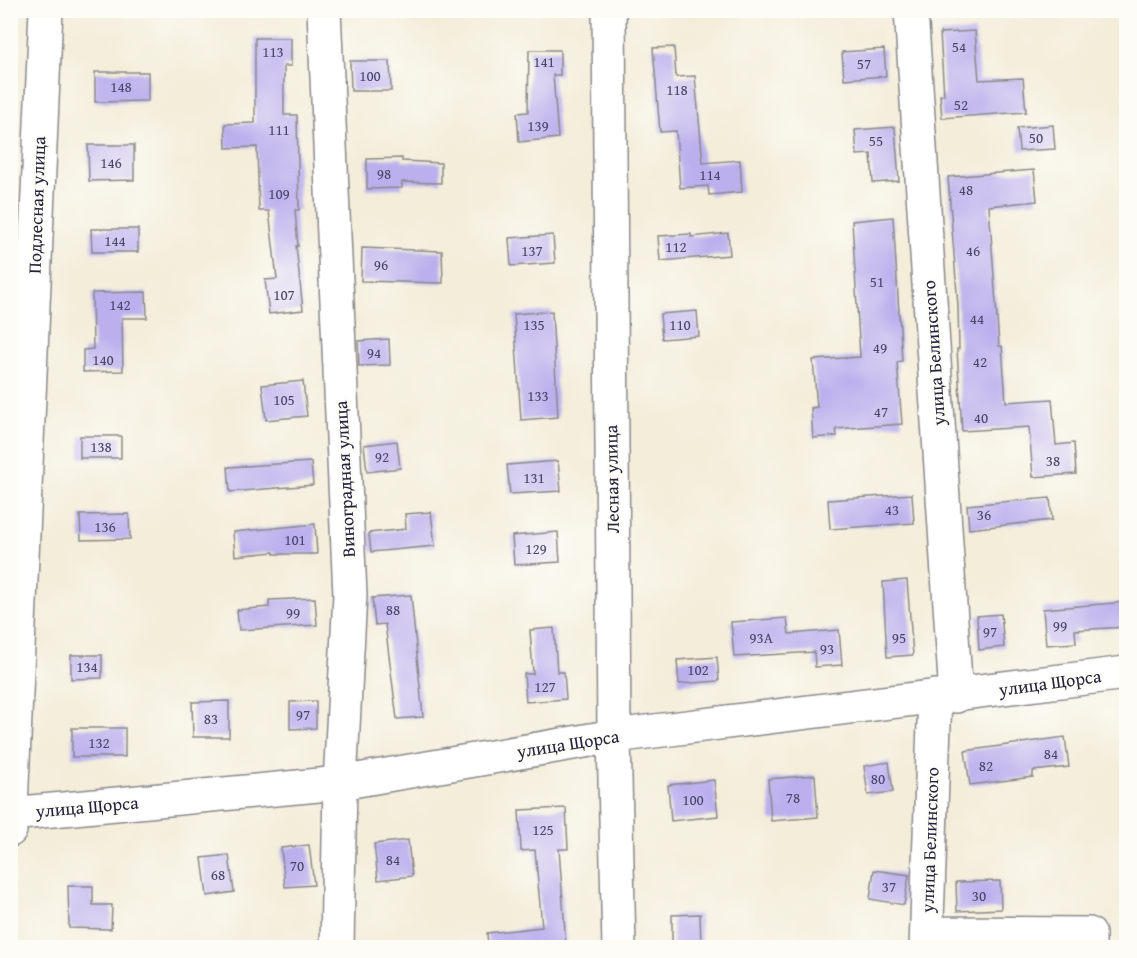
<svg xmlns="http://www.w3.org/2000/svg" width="1137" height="958" viewBox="0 0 1137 958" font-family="'Gentium Book Plus',serif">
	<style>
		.building { fill: #bbb0ed }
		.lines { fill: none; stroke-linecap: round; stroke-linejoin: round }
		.minor-casing { stroke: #8a888a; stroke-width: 36 }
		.minor { stroke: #fff; stroke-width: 33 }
		.labels { text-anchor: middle; stroke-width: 5; stroke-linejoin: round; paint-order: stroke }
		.number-label { font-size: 15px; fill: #484668 }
		.street-label { font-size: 18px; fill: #22223b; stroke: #fdfcf7 }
	</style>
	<rect width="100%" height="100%" fill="#fdfcf7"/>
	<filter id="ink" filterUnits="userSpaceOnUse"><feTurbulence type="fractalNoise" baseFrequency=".0167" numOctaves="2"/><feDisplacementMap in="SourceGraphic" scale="12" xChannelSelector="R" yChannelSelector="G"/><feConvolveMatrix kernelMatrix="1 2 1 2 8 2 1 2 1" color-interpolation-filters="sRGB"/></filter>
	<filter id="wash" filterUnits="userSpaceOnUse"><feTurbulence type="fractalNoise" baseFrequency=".008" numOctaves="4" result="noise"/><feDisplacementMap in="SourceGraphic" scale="24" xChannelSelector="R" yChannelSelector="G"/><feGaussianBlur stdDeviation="1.35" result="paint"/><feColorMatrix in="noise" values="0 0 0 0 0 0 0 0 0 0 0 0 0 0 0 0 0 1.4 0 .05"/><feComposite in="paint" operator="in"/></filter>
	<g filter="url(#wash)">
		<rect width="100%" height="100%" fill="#f3edd9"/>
		<g id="blocks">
			<path class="building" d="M 975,31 L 979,80 L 1023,78 L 1026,112 L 942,118 L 940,95 L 944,95 L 940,33 Z
				M 255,38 L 291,38 L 291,66 L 284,66 L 284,115 L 297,115 L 299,210 L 295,210 L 298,246 L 296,246 L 303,310 L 269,314 L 265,280 L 277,279 L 269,211 L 259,211 L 257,147 L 226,148 L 225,124 L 255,123 Z
				M 674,47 L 676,77 L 695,76 L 703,163 L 740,160 L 742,192 L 709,195 L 708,186 L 680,188 L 676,131 L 660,132 L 653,48 Z
				M 884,49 L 886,76 L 844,79 L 842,52 Z
				M 529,50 L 560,50 L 560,75 L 553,75 L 558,138 L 519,142 L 517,113 L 528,112 Z
				M 350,61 L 390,61 L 391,91 L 351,91 Z
				M 95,72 L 148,72 L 148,101 L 95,102 Z
				M 1053,125 L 1055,149 L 1019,151 L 1017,128 Z
				M 895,127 L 899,181 L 873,183 L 871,154 L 857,155 L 855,130 Z
				M 88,145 L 134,145 L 134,180 L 89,181 Z
				M 402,158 L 402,161 L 441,163 L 441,183 L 402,182 L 402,188 L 367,189 L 367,159 Z
				M 1034,170 L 1037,201 L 989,206 L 999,346 L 1002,346 L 1006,402 L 1052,399 L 1056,445 L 1074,443 L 1076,474 L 1033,477 L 1029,427 L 962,431 L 957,349 L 959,349 L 958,306 L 948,177 Z
				M 893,217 L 902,361 L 897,362 L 902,424 L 836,429 L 837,436 L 813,438 L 811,408 L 817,407 L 813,360 L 860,357 L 852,221 Z
				M 91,229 L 138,229 L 138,252 L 92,252 Z
				M 728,233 L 730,255 L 660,261 L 658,236 L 691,234 L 691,237 Z
				M 553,235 L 555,263 L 511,266 L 509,238 Z
				M 362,248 L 442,251 L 443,283 L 361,281 Z
				M 146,292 L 147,318 L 122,318 L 123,371 L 83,372 L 83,350 L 93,349 L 92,293 Z
				M 552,311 L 558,417 L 521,420 L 514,314 Z
				M 697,311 L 699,336 L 662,339 L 660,314 Z
				M 389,339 L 390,365 L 359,366 L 358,341 Z
				M 303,381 L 307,416 L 266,420 L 262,385 Z
				M 80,436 L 121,436 L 121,458 L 80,458 Z
				M 397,441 L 400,468 L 367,472 L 364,445 Z
				M 558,461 L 561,491 L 510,494 L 507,465 Z
				M 311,462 L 313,485 L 230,492 L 228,467 Z
				M 912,494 L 914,523 L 830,529 L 828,500 Z
				M 1050,498 L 1052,520 L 969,529 L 967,505 Z
				M 431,512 L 435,546 L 371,552 L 369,533 L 406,529 L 405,514 Z
				M 129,514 L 130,539 L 81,540 L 80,515 Z
				M 315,524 L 317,554 L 274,554 L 274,552 L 235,556 L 233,532 Z
				M 558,532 L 560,562 L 514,565 L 512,536 Z
				M 907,580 L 913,655 L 887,657 L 883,582 Z
				M 411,595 L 423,717 L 397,719 L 385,624 L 375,625 L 372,598 Z
				M 315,598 L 317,625 L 239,630 L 237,610 L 269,607 L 269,600 Z
				M 1126,602 L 1126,627 L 1075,630 L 1076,643 L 1046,645 L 1043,609 Z
				M 1001,614 L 1004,647 L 979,650 L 977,616 Z
				M 787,618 L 789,634 L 839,630 L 842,665 L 815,667 L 814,652 L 734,657 L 731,622 Z
				M 554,628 L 557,672 L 564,672 L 566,699 L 526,702 L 524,674 L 533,674 L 530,630 Z
				M 71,655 L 102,655 L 102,678 L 71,679 Z
				M 717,657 L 719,681 L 679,684 L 677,660 Z
				M 229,701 L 229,737 L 193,737 L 192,702 Z
				M 316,701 L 316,728 L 290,729 L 290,702 Z
				M 72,728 L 125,728 L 125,757 L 72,757 Z
				M 1065,737 L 1069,767 L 1033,771 L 1033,777 L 970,785 L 965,751 Z
				M 889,762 L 893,792 L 868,795 L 864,766 Z
				M 815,775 L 818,817 L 771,821 L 768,779 Z
				M 714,780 L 718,816 L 671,821 L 668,785 Z
				M 566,808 L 568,849 L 559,849 L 566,945 L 488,948 L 487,933 L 542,927 L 535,850 L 521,851 L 519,810 Z
				M 408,840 L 412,876 L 378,880 L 374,844 Z
				M 309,845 L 314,885 L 285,887 L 281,848 Z
				M 229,855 L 234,892 L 207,896 L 202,858 Z
				M 874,870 L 909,875 L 904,905 L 870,899 Z
				M 1000,881 L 1001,909 L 957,911 L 956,882 Z
				M 68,886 L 93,886 L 93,905 L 112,905 L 111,929 L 69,928 Z
				M 700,914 L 701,947 L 672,948 L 672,915 Z"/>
		</g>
	</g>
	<g filter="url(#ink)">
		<use href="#blocks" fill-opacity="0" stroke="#8a888a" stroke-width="1.5"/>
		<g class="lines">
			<g class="minor-casing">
				<path id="minor" d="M 324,10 L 350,595 L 340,783 L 337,948
					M 609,10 L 614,736 L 619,948
					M 911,10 L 956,696
					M 10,814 L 340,783 L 614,736 L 1126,673
					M 10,830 L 46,10
					M 927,933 L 1089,934 L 1089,948
					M 926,948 L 935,696"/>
			</g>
			<use href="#minor" class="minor"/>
		</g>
	</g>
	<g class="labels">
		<g class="number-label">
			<text x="959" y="52">54</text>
			<text x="273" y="57">113</text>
			<text x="544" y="67">141</text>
			<text x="864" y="69">57</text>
			<text x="370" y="81">100</text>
			<text x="121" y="92">148</text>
			<text x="677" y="95">118</text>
			<text x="961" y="110">52</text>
			<text x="538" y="131">139</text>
			<text x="279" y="135">111</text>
			<text x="1036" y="143">50</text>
			<text x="876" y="146">55</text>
			<text x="111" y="168">146</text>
			<text x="384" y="179">98</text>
			<text x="710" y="180">114</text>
			<text x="966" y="195">48</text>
			<text x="279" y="199">109</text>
			<text x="115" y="246">144</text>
			<text x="676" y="252">112</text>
			<text x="532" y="256">137</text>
			<text x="973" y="256">46</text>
			<text x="381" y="270">96</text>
			<text x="877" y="287">51</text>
			<text x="284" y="300">107</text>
			<text x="120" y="310">142</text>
			<text x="977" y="324">44</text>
			<text x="534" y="330">135</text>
			<text x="680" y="330">110</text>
			<text x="880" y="353">49</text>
			<text x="374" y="358">94</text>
			<text x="103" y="365">140</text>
			<text x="980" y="367">42</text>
			<text x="538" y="401">133</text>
			<text x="284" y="405">105</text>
			<text x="881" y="417">47</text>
			<text x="981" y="423">40</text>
			<text x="101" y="452">138</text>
			<text x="382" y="462">92</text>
			<text x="1053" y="466">38</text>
			<text x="534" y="483">131</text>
			<text x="892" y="515">43</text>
			<text x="984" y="520">36</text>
			<text x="105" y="532">136</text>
			<text x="295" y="545">101</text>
			<text x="536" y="554">129</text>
			<text x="393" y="615">88</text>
			<text x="293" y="618">99</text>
			<text x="1060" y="631">99</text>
			<text x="990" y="637">97</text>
			<text x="761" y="643">93А</text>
			<text x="899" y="643">95</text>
			<text x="827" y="654">93</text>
			<text x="87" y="672">134</text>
			<text x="698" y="675">102</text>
			<text x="545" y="692">127</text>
			<text x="303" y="720">97</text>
			<text x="211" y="724">83</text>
			<text x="99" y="748">132</text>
			<text x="1051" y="759">84</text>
			<text x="986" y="771">82</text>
			<text x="878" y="784">80</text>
			<text x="793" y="803">78</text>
			<text x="693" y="805">100</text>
			<text x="543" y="835">125</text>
			<text x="393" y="865">84</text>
			<text x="297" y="871">70</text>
			<text x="218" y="880">68</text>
			<text x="889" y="892">37</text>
			<text x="979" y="901">30</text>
		</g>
		<g class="street-label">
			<text transform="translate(37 205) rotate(-88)" y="6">Подлесная улица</text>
			<text transform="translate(934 353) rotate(-94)" y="6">улица Белинского</text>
			<text transform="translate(345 479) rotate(-93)" y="6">Виноградная улица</text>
			<text transform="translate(612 479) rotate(-91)" y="6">Лесная улица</text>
			<text transform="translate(1050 683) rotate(-8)" y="6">улица Щорса</text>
			<text transform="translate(568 744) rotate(-9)" y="6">улица Щорса</text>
			<text transform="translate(87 807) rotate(-5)" y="6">улица Щорса</text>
			<text transform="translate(930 840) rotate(-88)" y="6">улица Белинского</text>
		</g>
	</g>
	<rect width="1137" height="958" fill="none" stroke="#fdfcf7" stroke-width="36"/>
</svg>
